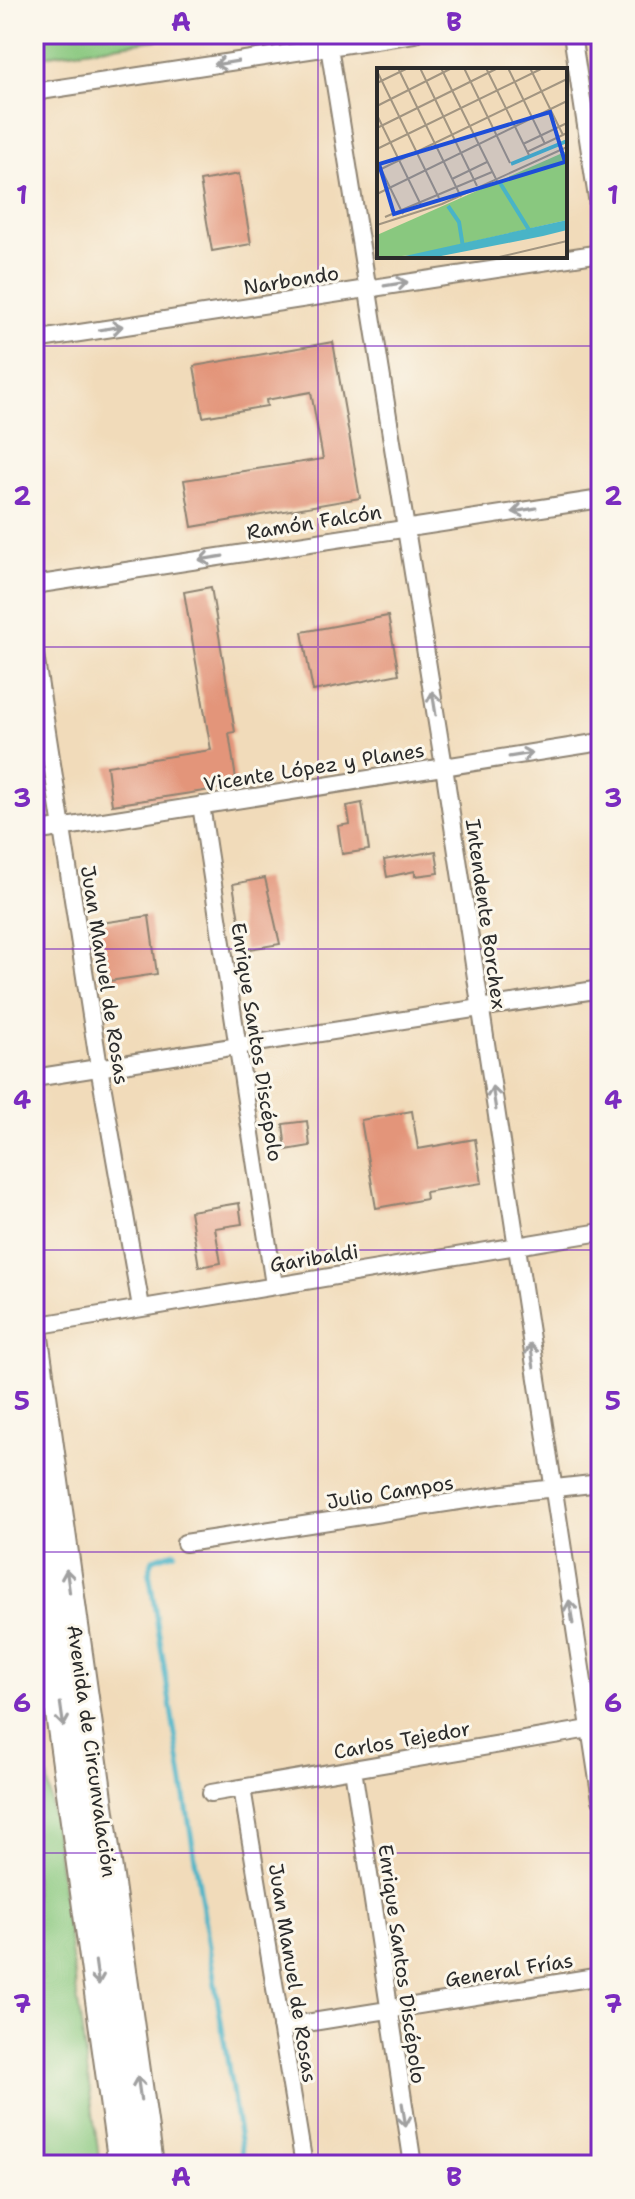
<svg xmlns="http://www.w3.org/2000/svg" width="635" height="2199" viewBox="0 0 635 2199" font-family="'Shantell Sans',sans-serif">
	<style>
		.green { fill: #89c87f; stroke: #5a7a55; stroke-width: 2 }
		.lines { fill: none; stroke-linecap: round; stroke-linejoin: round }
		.stream { stroke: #49b4c7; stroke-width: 5 }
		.building { fill: #e3957a }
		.minor-casing { stroke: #8e8372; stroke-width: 20 }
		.trunk-casing { stroke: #8e8372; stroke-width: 32 }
		.minor { stroke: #fff; stroke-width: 16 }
		.trunk { stroke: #fff; stroke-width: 28 }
		.oneway { stroke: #a0a0a0 }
		.grid { fill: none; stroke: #7b2cbf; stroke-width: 2; stroke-opacity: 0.55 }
		.labels { text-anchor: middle; stroke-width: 6; stroke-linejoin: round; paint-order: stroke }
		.street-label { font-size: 20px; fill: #2b2b2b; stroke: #fbf7ec }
		.inset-river { fill: none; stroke: #49b4c7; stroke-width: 4 }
		.inset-road { fill: none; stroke: #a29581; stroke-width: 2 }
		.view { fill: #1d4ed8; fill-opacity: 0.15; stroke: #1d4ed8; stroke-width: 4 }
		.inset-edge { fill: none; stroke: #2b2b2b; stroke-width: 4 }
		.neatline { fill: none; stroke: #7b2cbf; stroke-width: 3 }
		.grid-label { font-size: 26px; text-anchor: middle; font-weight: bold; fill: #7b2cbf }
	</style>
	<rect width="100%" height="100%" fill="#fbf7ec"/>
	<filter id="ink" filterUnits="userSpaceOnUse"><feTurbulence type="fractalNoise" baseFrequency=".0125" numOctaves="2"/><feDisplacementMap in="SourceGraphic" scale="16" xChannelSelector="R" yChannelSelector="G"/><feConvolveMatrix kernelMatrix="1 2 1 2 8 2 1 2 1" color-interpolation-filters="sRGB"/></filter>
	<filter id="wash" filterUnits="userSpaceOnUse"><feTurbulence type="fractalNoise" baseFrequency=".006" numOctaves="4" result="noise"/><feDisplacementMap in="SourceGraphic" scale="32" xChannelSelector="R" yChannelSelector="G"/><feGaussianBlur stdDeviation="1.8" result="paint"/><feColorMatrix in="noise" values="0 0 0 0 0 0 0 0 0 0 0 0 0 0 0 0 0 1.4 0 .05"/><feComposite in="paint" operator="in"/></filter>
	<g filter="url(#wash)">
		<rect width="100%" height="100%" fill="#f1dbba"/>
		<path class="green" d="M 34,34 L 156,34 L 157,40 L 34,57 Z
			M 34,1679 L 100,2165 L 34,2165 Z"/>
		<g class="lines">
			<path class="stream" d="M 175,1552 L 153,1559 L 149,1572 L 244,2165"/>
		</g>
		<g id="blocks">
			<path class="building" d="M 239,174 L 251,244 L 212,251 L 200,181 Z
				M 333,342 L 360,498 L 192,527 L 184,480 L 323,459 L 311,392 L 266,400 L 267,406 L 203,417 L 194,366 Z
				M 211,587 L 235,732 L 229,733 L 237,786 L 112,805 L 107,766 L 211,750 L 184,592 Z
				M 388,616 L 399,674 L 313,691 L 302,632 Z
				M 362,803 L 369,850 L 342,854 L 338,826 L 350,824 L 347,806 Z
				M 436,851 L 439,873 L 415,876 L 415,871 L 387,877 L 384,860 Z
				M 265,878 L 280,944 L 244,950 L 233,884 Z
				M 149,916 L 157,974 L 102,982 L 94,924 Z
				M 412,1111 L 418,1149 L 475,1139 L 482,1183 L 425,1192 L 426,1199 L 376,1208 L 361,1120 Z
				M 307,1121 L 310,1146 L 286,1150 L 283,1124 Z
				M 239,1203 L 242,1224 L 215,1228 L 221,1263 L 199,1267 L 190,1211 Z"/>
		</g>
	</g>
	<g filter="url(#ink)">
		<use href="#blocks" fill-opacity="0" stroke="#8e8372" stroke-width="2"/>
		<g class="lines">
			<g class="minor-casing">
				<path id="minor" d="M 327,34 L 444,767 L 601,1800
					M 572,34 L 601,224
					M 34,92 L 414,34
					M 34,340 L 601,253
					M 34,585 L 601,499
					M 34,648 L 99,1067 L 141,1307
					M 201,805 L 274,1285
					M 34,832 L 601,742
					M 34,1078 L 601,989
					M 34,1326 L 601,1232
					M 185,1543 L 519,1492 L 601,1483
					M 353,1769 L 413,2165
					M 242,1788 L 304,2165
					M 211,1793 L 601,1727
					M 281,2027 L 601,1976"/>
			</g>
			<g class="trunk-casing">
				<path id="trunk" d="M 34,1338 L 149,2165
					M 34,1527 L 123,2165"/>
			</g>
			<use href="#minor" class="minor"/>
			<use href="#trunk" class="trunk"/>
		</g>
		<defs><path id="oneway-shaft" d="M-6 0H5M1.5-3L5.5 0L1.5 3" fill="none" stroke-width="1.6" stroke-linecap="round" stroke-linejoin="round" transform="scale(2)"/></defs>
		<g class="oneway">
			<use href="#oneway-shaft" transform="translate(226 63) rotate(171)"/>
			<use href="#oneway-shaft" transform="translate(396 284) rotate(-9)"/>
			<use href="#oneway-shaft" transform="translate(111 328) rotate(-9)"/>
			<use href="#oneway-shaft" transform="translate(524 510) rotate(171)"/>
			<use href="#oneway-shaft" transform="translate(211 558) rotate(171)"/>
			<use href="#oneway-shaft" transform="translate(434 703) rotate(-99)"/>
			<use href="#oneway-shaft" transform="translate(521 755) rotate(-9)"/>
			<use href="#oneway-shaft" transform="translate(494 1098) rotate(-99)"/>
			<use href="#oneway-shaft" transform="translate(532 1355) rotate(-98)"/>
			<use href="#oneway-shaft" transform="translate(68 1581) rotate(-98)"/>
			<use href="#oneway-shaft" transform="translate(571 1612) rotate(-99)"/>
			<use href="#oneway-shaft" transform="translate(62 1715) rotate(82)"/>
			<use href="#oneway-shaft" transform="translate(97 1973) rotate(82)"/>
			<use href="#oneway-shaft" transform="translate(139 2088) rotate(-98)"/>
			<use href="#oneway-shaft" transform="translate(404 2115) rotate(81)"/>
		</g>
	</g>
	<path class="grid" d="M 318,34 L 318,2165M 34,346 L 601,346M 34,647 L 601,647M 34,949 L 601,949M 34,1250 L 601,1250M 34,1552 L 601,1552M 34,1853 L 601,1853"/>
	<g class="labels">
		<g class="street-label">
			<text transform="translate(291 280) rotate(-9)" y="7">Narbondo</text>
			<text transform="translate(314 522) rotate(-9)" y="7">Ramón Falcón</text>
			<text transform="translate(314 767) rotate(-9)" y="7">Vicente López y Planes</text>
			<text transform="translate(486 914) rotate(82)" y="7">Intendente Borchex</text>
			<text transform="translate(105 975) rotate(81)" y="7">Juan Manuel de Rosas</text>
			<text transform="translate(257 1042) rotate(81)" y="7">Enrique Santos Discépolo</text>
			<text transform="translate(314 1258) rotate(-9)" y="7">Garibaldi</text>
			<text transform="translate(390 1492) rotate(-9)" y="7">Julio Campos</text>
			<text transform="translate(402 1740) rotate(-10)" y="7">Carlos Tejedor</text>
			<text transform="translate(92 1751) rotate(82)" y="7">Avenida de Circunvalación</text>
			<text transform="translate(402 1964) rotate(82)" y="7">Enrique Santos Discépolo</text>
			<text transform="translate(509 1970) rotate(-9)" y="7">General Frías</text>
			<text transform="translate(293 1973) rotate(81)" y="7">Juan Manuel de Rosas</text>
		</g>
	</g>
	<g transform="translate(377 68)">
		<rect width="190" height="190" fill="#f1dbba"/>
		<path d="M 190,83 L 190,152 L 37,187 L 0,190 L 0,167 Z" fill="#89c87f"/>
		<path d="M 190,152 L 190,162 L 166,168 L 54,190 L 19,190 Z" fill="#49b4c7"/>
		<path class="inset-river" d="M 134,96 L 190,73M 123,115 L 154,165M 71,138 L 82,154 L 86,179"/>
		<path class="inset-road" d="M 21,0 L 84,129M 43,0 L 100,118M 64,0 L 120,113M 87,0 L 133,95M 109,0 L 152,87M 131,0 L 168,76M 153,0 L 186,67M 0,3 L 62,130M 0,15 L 31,0M 0,38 L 75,0M 0,47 L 44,137M 0,60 L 121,0M 146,76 L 190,55M 0,81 L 166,0M 150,84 L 190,65M 0,93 L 26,146M 0,103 L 190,11M 75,111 L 110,94M 0,126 L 190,33M 8,149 L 115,104M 0,157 L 65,136 L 190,79M 118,190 L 190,173"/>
		<path class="view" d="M 173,44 L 188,94 L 17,146 L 2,96 Z"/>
		<rect width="190" height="190" class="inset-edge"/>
	</g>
	<rect width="635" height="2199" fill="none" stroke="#fbf7ec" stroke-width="88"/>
	<rect x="44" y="44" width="547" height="2111" class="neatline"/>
	<g class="grid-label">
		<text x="181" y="31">A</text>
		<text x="454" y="31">B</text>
		<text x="22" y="204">1</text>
		<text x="613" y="204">1</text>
		<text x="22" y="505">2</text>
		<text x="613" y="505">2</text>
		<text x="22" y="807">3</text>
		<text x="613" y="807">3</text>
		<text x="22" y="1109">4</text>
		<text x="613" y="1109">4</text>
		<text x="22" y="1410">5</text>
		<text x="613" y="1410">5</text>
		<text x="22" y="1712">6</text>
		<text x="613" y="1712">6</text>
		<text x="22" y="2013">7</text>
		<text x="613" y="2013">7</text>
		<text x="181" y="2186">A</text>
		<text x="454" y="2186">B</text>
	</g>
</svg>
